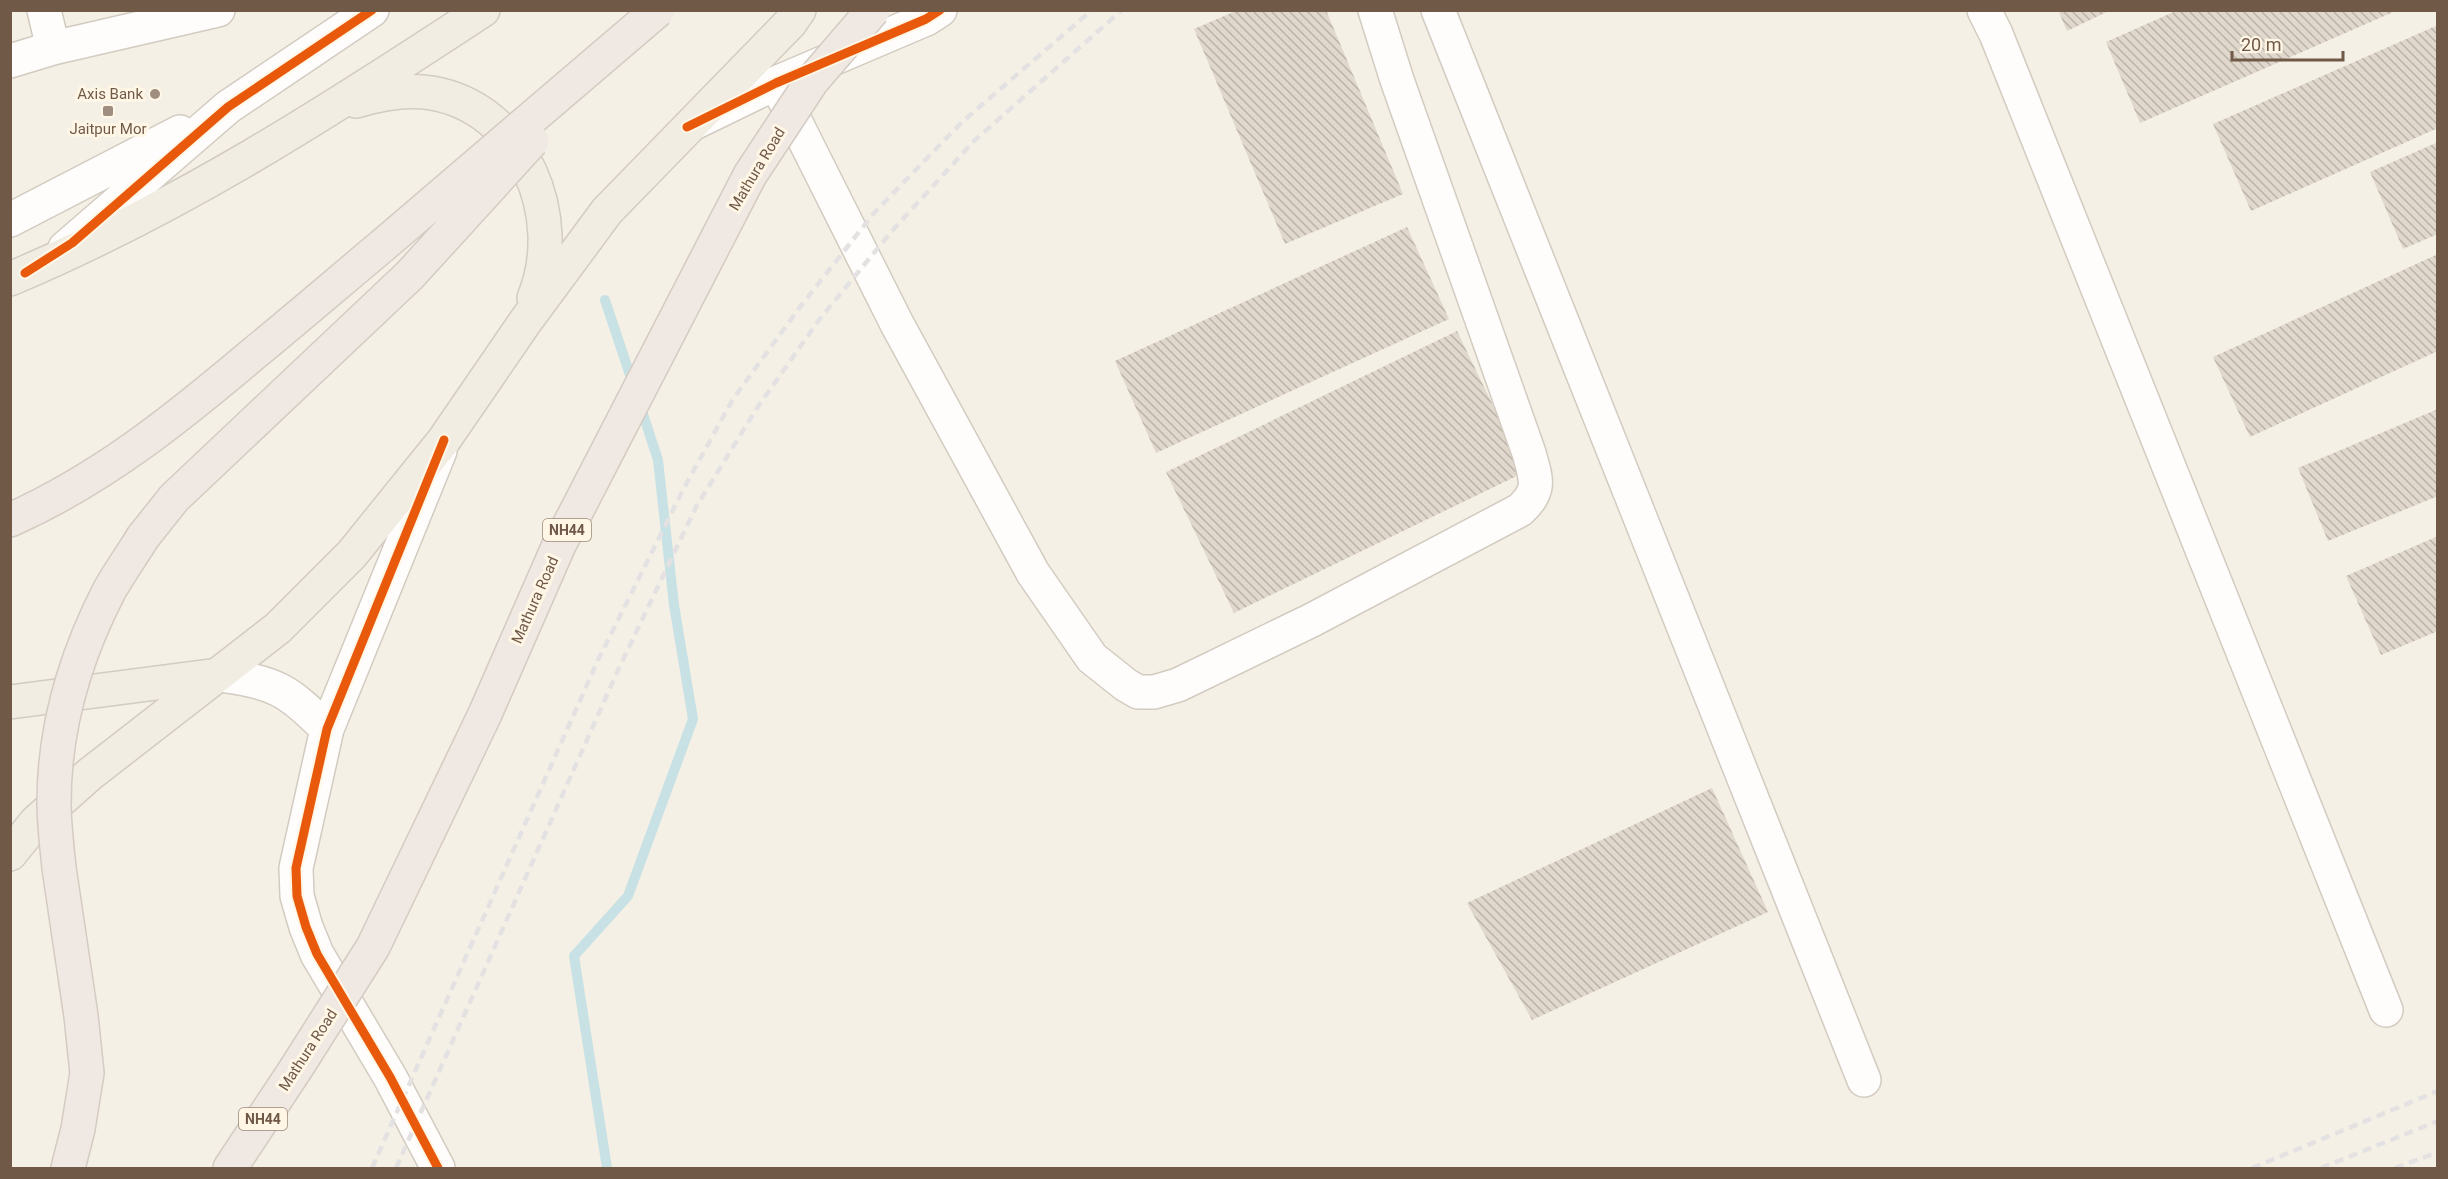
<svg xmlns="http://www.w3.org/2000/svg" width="2448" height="1179" viewBox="0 0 2448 1179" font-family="Roboto,sans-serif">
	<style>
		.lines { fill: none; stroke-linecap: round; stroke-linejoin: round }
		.stream { stroke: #c8e1e4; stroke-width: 10 }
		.building { fill: url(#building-back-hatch) }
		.minor-casing { stroke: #d3cbc1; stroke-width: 36 }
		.major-casing { stroke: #d4cbc3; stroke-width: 36 }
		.highway-casing { stroke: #d4cbc3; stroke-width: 36 }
		.minor { stroke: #fefdfb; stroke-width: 33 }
		.major { stroke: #f1ede3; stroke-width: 33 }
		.highway { stroke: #f0e8e2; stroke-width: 33 }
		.rail { stroke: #e3e1e2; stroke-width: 4.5; stroke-dasharray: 9 6; stroke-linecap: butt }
		.highway-bridge-casing { stroke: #d4cbc3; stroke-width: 36; stroke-linecap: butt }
		.highway-bridge { stroke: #f0e8e2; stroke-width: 33 }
		.cycleway-casing { stroke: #fff6e5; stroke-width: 13 }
		.cycleway { stroke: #e8590c; stroke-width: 9 }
		.poi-dot { fill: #9f8e7f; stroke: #fff6e5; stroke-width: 2 }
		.labels { text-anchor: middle; stroke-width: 6; stroke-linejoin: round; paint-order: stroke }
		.shield { fill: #fff6e5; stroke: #9c8877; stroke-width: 1.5 }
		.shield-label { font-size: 14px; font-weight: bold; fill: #715948 }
		.poi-label { font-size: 15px; fill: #715948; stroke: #fff6e5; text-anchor: end }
		.street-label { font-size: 15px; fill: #715948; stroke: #fff6e5 }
	</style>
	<defs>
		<pattern id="building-back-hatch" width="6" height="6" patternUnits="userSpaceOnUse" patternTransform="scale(1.5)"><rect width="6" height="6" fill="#e1d8cd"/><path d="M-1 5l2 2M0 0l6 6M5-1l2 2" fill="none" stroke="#bbb2a8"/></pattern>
	</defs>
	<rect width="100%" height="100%" fill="#f5f0e5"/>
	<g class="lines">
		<path class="stream" d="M 605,300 L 633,384
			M 607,1168 L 574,956 L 628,896 L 693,719 L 674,605 L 658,460 L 640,405"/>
	</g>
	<path class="building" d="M 1238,10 L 1326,10 L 1403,194 L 1285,244 L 1194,29 Z
		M 2058,10 L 2111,10 L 2067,31 Z
		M 2178,10 L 2398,10 L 2140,123 L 2106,42 Z
		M 2438,25 L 2438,128 L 2251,211 L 2213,124 Z
		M 2438,142 L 2438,234 L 2403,249 L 2370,172 Z
		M 1407,227 L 1449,319 L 1156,453 L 1115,361 Z
		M 2438,254 L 2438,351 L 2250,437 L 2213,357 Z
		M 1457,331 L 1525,472 L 1234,613 L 1166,472 Z
		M 2438,409 L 2438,496 L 2328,541 L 2298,468 Z
		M 2438,536 L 2438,631 L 2381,655 L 2346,576 Z
		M 1712,788 L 1768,912 L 1532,1020 L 1467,903 Z"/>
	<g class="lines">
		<g class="minor-casing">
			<path id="minor" d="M 44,10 L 53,48
				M 1438,10 L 1864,1080
				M 1984,10 L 1996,34 L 2386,1010
				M 10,61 L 53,48 L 218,10
				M 776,83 L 897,324 L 1033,573 L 1092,658 L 1126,685 L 1138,692 L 1154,692 L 1178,685 L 1312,620 L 1520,510 C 1542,490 1536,479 1529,453 L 1397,80 L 1375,10
				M 696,122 L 776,83 L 926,19 L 940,10
				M 10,220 L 180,132
				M 65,248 L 228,107 L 372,10
				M 220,675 C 277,683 286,689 327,729
				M 438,1168 L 390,1077 L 317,954 L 306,927 L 297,896 L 296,868 L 327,729 L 440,451"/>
		</g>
		<g class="major-casing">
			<path id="major" d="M 356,101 C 379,94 408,89 432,93 C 524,109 567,218 534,298
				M 10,279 C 179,208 331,110 483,10
				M 10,702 L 218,675
				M 10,854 L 36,822 L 90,774 L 278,628 L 352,554 L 444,440 L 525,322 L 607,211 L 756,58 L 790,23 L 799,10"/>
		</g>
		<g class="highway-casing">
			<path id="highway" d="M 10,520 C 102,479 176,419 252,355 C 296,319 339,282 382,246
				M 143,537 L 174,498 L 410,275
				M 59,868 L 81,1016 L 87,1073 L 78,1129 L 68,1168
				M 230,1168 L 295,1070"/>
		</g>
		<use href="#minor" class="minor"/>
		<use href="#major" class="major"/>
		<use href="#highway" class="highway"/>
		<path class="rail" d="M 372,1168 L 598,660 L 684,488 L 733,399 L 800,307 L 874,213 L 962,122 L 1092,10
			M 396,1168 L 619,668 L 696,507 L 757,408 L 819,320 L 891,232 L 974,141 L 1122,10
			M 2252,1168 L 2438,1091
			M 2321,1168 L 2438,1121
			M 2395,1168 L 2438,1152"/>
		<g class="highway-bridge-casing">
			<path id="highway-bridge" d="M 382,246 L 658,10
				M 410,275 L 532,141
				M 59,868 C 57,846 54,825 54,803 C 54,729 75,657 109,591 C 119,573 132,555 143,537
				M 295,1070 L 373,947 L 485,714 L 559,545 L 750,175 L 812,81 L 873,10"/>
		</g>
		<use href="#highway-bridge" class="highway-bridge"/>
		<g class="cycleway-casing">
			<path id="cycleway" d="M 687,127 L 776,83 L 926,19 L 940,10
				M 25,273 L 72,243 L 228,107 L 372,10
				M 438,1168 L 390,1077 L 317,954 L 306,927 L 297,896 L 296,868 L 327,729 L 444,440"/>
		</g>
		<use href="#cycleway" class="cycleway"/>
	</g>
	<g class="poi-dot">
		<circle cx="155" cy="94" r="6"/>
		<rect x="102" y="105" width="12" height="12" rx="3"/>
	</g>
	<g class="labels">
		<g class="shield">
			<rect x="543" y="519" width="48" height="22" rx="4.5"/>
			<rect x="239" y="1108" width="48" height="22" rx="4.5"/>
		</g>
		<g class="shield-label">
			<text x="567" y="535">NH44</text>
			<text x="263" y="1124">NH44</text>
		</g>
		<g class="poi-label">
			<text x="143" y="99">Axis Bank</text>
			<text x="108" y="134" text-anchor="middle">Jaitpur Mor</text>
		</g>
		<g class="street-label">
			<text transform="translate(757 169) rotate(-59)" y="5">Mathura Road</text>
			<text transform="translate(535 600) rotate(-66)" y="5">Mathura Road</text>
			<text transform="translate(308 1050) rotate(-57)" y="5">Mathura Road</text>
		</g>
	</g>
	<rect width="2448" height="1179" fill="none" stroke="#715948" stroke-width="24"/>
	<path d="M2232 51v9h111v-9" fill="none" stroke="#715948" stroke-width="3"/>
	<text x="2241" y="51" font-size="18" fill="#715948" stroke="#fff6e5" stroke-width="4.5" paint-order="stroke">20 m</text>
</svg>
